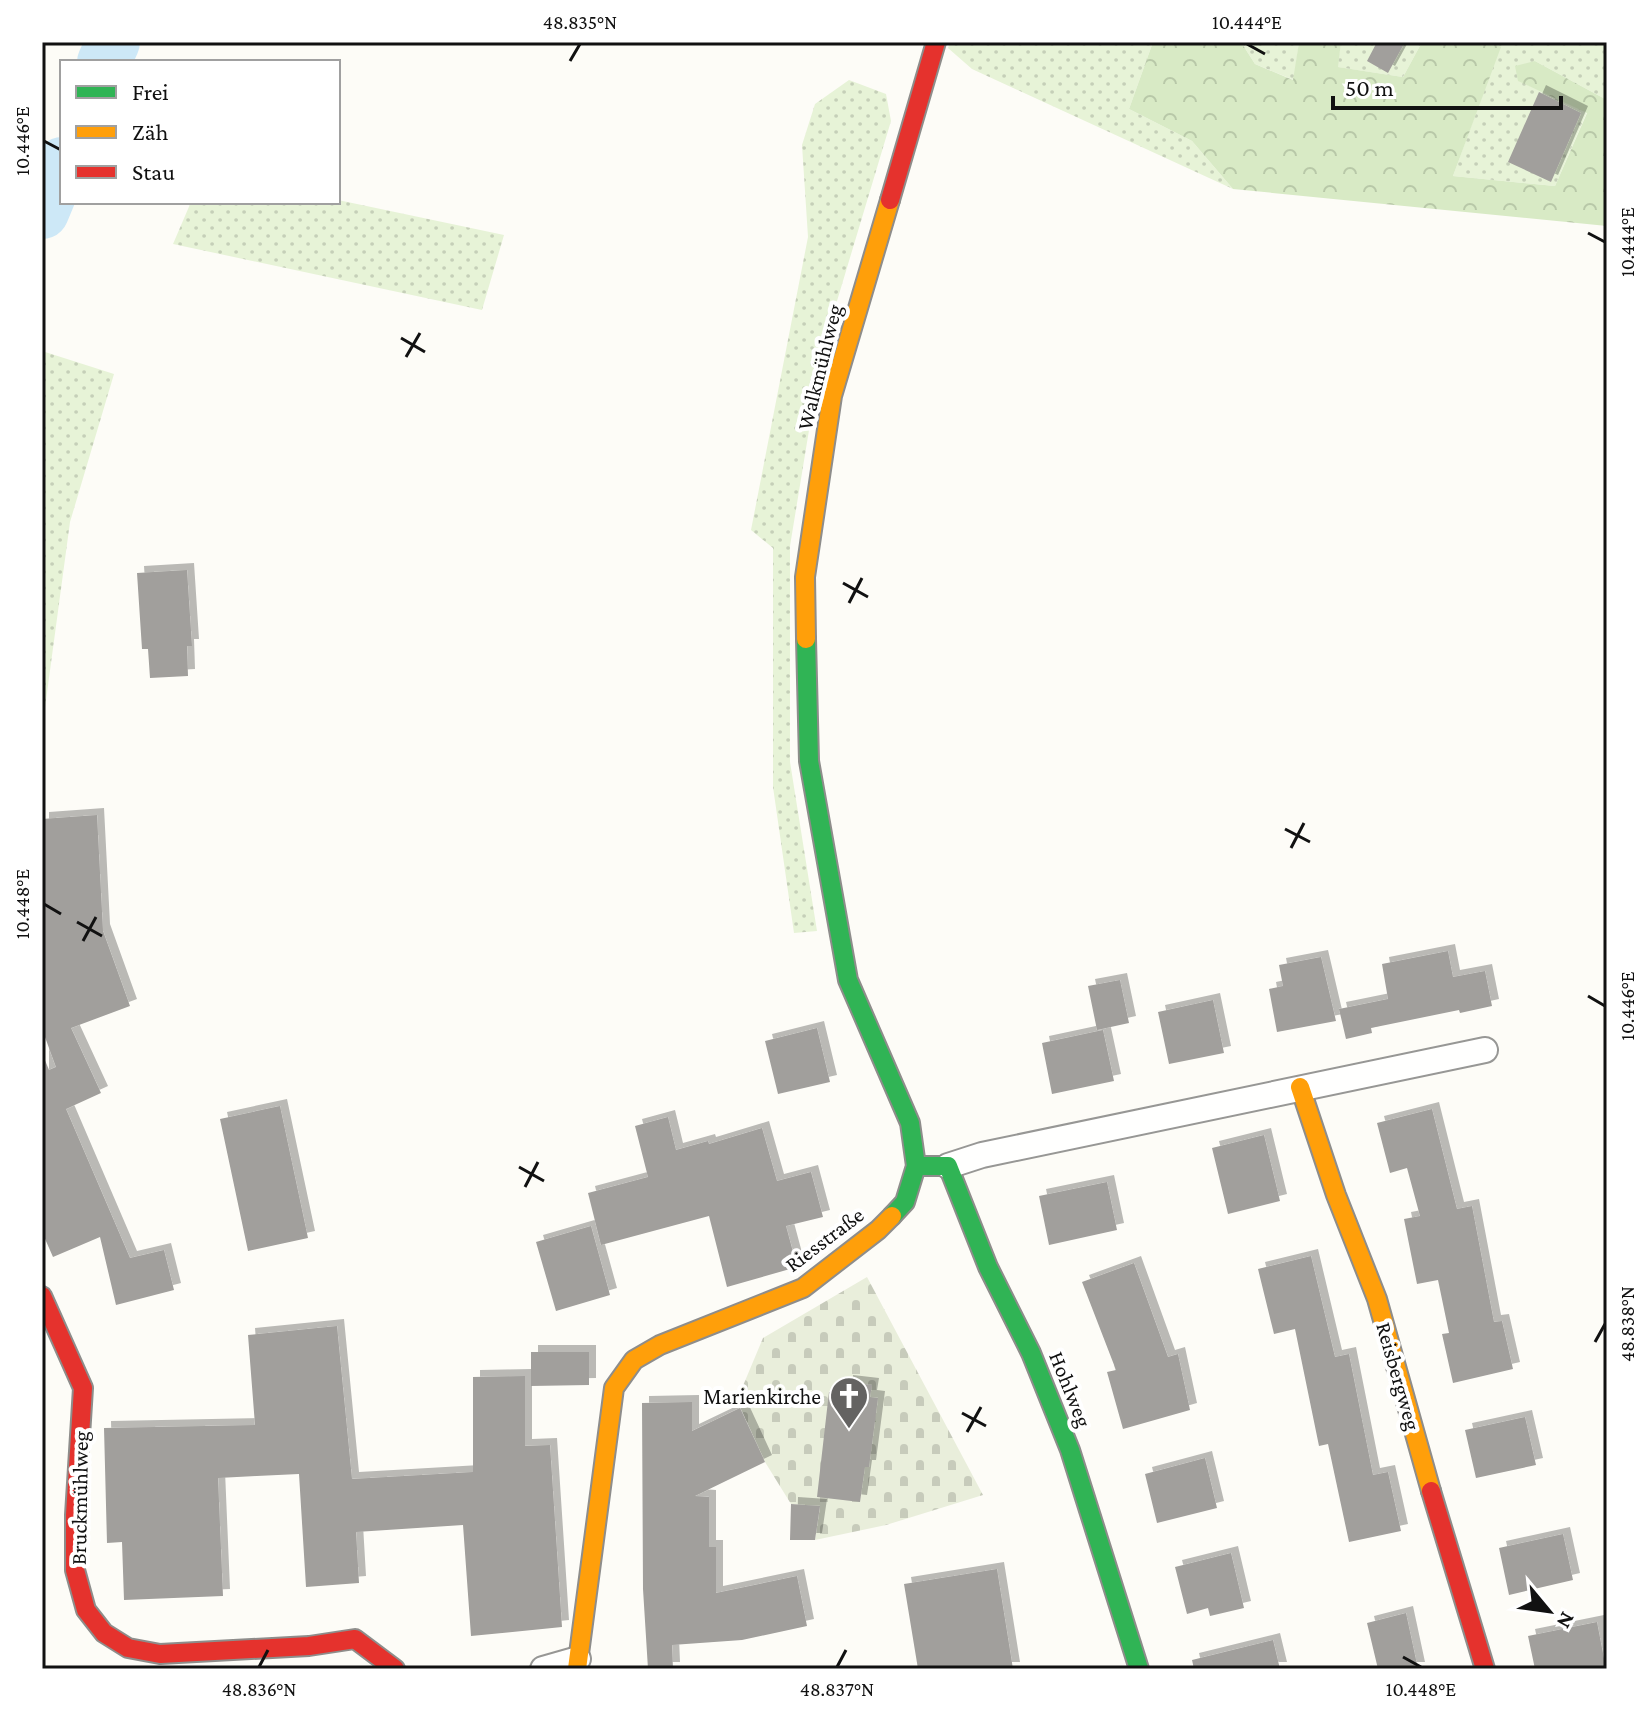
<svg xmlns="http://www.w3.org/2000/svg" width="1649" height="1711" viewBox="0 0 1649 1711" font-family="'Crimson Pro',serif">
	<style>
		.grass { fill: url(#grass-dots) }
		.forest { fill: url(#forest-crowns) }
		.cemetery { fill: url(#cemetery-stones) }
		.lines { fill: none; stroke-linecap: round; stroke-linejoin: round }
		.river { stroke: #cde8f7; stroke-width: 54 }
		.building { fill: #a19f9c; filter: url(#shadow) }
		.street-casing { stroke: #979795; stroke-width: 28 }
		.fast-casing { stroke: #8e8d8b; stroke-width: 22 }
		.slow-casing { stroke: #8e8d8b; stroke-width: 22 }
		.jam-casing { stroke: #8e8d8b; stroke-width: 22 }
		.street { stroke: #fffffe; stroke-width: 24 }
		.fast { stroke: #30b455; stroke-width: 18 }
		.slow { stroke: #ff9f0a; stroke-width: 18 }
		.jam { stroke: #e5322d; stroke-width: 18 }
		.ticks { fill: none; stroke: #111; stroke-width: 3 }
		.labels { text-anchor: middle; stroke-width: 8; stroke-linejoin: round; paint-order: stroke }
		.street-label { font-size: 22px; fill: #111; stroke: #fff }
		.poi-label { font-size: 22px; fill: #111; stroke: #fff; text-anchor: end }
		.neatline { fill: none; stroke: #111; stroke-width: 3 }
		.ticks-label { font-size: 20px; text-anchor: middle; fill: #111 }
	</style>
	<defs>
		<pattern id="grass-dots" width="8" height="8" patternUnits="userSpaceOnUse" patternTransform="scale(2)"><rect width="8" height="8" fill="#e7f3d7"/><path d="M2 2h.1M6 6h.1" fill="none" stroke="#c5cfb8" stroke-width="1.8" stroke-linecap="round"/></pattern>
		<pattern id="forest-crowns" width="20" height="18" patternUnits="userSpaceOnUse" patternTransform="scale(2)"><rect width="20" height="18" fill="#d8eac5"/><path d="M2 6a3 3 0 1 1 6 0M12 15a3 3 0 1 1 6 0" fill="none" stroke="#b8c8a8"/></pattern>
		<pattern id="cemetery-stones" width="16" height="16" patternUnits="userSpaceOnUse" patternTransform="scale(2)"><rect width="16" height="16" fill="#e9eedb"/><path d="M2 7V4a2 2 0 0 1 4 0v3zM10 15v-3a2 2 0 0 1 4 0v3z" fill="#c7cbbb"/></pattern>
		<filter id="shadow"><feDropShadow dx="7" dy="-7" stdDeviation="0" flood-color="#0004"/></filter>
	</defs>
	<rect width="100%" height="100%" fill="#fdfcf7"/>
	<path class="grass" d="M 950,42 L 1153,42 L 1129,109 L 1192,141 L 1233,189 L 972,69 L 948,48 Z
		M 1241,42 L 1299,42 L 1294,80 L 1255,64 Z
		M 1341,42 L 1422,42 L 1403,77 L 1337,67 Z
		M 1493,42 L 1607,42 L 1607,100 L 1535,61 L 1519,81 L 1587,112 L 1555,186 L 1453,176 L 1500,47 Z
		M 849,80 L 886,94 L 891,121 L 822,351 L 790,546 L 790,762 L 817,931 L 794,933 L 773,787 L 773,548 L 751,530 L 808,237 L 802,145 L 815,104 Z
		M 338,200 L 504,235 L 482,310 L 173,244 L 191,202 Z
		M 42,351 L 114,374 L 70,522 L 44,715 L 42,715 Z"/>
	<path class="forest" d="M 1153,42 L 1241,42 L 1255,64 L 1293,80 L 1299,42 L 1341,42 L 1338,67 L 1403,77 L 1422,42 L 1493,42 L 1501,47 L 1453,176 L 1555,186 L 1587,113 L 1518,81 L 1515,66 L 1535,61 L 1607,100 L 1607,226 L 1233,189 L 1192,141 L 1129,109 Z"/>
	<path class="cemetery" d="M 867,1277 L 983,1495 L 886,1525 L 815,1540 L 820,1507 L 791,1504 L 765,1462 L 737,1400 L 763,1338 Z"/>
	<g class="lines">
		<path class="river" d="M 104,62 L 113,42
			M 42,212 L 62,164"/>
	</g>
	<path class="building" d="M 1377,42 L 1405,42 L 1388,73 L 1367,61 Z
		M 1539,92 L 1581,113 L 1551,182 L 1508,162 Z
		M 187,570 L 192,646 L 187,646 L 188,676 L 150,678 L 148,649 L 142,649 L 137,573 Z
		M 97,815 L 103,931 L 130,1006 L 71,1028 L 101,1093 L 66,1109 L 130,1258 L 164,1250 L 174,1290 L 116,1305 L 100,1237 L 53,1257 L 42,1232 L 42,1053 L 49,1070 L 56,1067 L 42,1029 L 42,819 Z
		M 1448,951 L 1453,977 L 1485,971 L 1492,1006 L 1460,1013 L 1459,1010 L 1371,1028 L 1372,1033 L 1346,1039 L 1339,1009 L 1388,999 L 1382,964 Z
		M 1321,957 L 1336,1021 L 1277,1032 L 1269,989 L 1283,986 L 1279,965 Z
		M 1120,980 L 1129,1023 L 1097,1030 L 1088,986 Z
		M 1213,1000 L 1224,1053 L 1169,1064 L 1158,1012 Z
		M 817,1028 L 830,1082 L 778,1094 L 765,1041 Z
		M 1103,1030 L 1114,1081 L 1052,1094 L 1042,1043 Z
		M 280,1106 L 308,1238 L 248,1251 L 220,1119 Z
		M 1432,1109 L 1457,1209 L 1472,1206 L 1494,1322 L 1502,1321 L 1513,1369 L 1453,1383 L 1442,1334 L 1449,1333 L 1438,1280 L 1417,1284 L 1404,1219 L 1420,1216 L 1407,1168 L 1390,1173 L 1377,1123 Z
		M 668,1117 L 676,1150 L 708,1141 L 709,1144 L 762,1128 L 777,1181 L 811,1172 L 823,1217 L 786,1226 L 797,1267 L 727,1287 L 709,1216 L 601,1245 L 588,1193 L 648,1177 L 635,1126 Z
		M 1264,1135 L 1280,1201 L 1228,1214 L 1212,1148 Z
		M 1107,1182 L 1117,1230 L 1049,1245 L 1039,1196 Z
		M 591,1226 L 610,1295 L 556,1311 L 536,1242 Z
		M 1311,1256 L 1335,1357 L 1349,1354 L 1373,1475 L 1388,1472 L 1401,1531 L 1349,1542 L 1328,1444 L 1319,1446 L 1295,1329 L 1274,1334 L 1258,1269 Z
		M 1134,1263 L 1168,1357 L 1178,1354 L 1190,1410 L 1123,1429 L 1107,1372 L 1116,1370 L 1082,1282 Z
		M 337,1326 L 352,1479 L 473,1472 L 473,1377 L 525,1376 L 525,1446 L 550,1445 L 562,1627 L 471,1636 L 463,1525 L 356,1532 L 359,1583 L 306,1587 L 299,1474 L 218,1478 L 223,1596 L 124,1600 L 122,1542 L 107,1543 L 104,1428 L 255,1425 L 248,1335 Z
		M 531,1352 L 589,1352 L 589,1385 L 531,1386 Z
		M 846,1382 L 872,1385 L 870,1397 L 878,1398 L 869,1467 L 865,1467 L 860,1502 L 817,1497 L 829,1392 L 845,1394 Z
		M 692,1402 L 692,1431 L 740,1408 L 765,1462 L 695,1496 L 709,1497 L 709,1547 L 716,1547 L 716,1593 L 797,1576 L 807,1626 L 742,1640 L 672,1645 L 673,1669 L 648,1669 L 643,1589 L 642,1403 Z
		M 1525,1417 L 1536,1465 L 1476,1478 L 1465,1430 Z
		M 1205,1458 L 1217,1508 L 1157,1523 L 1145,1474 Z
		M 791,1504 L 820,1506 L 815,1540 L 790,1540 Z
		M 1563,1534 L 1573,1580 L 1509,1595 L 1499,1548 Z
		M 1231,1553 L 1244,1608 L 1210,1616 L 1208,1608 L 1187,1614 L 1175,1567 Z
		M 997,1569 L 1013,1669 L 918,1669 L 904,1584 Z
		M 1406,1613 L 1418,1669 L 1378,1669 L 1367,1623 Z
		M 1597,1622 L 1606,1669 L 1535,1669 L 1528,1636 Z
		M 1273,1640 L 1280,1669 L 1194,1669 L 1192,1660 Z"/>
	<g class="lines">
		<g class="street-casing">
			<path id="street" d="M 948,1166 L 982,1155 L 1485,1050
				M 543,1669 L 578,1659"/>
		</g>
		<g class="fast-casing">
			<path id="fast" d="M 806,639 L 809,761 L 848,980 L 910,1123 L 916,1166 L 905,1202 L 892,1216
				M 916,1166 L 948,1166 L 988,1267 L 1031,1353 L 1070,1450 L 1139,1669"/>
		</g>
		<g class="slow-casing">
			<path id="slow" d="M 806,639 L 805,577 L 832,396 L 890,200
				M 1300,1087 L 1336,1195 L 1377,1299 L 1431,1491
				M 577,1669 L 614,1388 L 634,1360 L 660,1345 L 803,1288 L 878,1230 L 892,1216"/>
		</g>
		<g class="jam-casing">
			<path id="jam" d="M 890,200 L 936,42
				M 42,1296 L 83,1388 L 75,1515 L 75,1570 L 86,1610 L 104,1633 L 128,1648 L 160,1654 L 309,1646 L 355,1639 L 395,1669
				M 1431,1491 L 1485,1669"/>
		</g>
		<use href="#street" class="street"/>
		<use href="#fast" class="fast"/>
		<use href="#slow" class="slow"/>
		<use href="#jam" class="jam"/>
	</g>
	<path class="ticks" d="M 1247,44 L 1265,54M 570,61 L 580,44M 44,141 L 61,150M 1588,233 L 1605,242M 401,338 L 425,352M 406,357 L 420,333M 843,583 L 868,597M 849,603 L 862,578M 1285,829 L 1310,842M 1291,848 L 1304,823M 44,904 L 61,914M 77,922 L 102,936M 83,941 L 96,917M 1588,996 L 1605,1006M 519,1167 L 544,1181M 525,1187 L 538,1162M 1595,1342 L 1605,1324M 962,1413 L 986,1426M 967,1432 L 981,1407M 1403,1657 L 1421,1667M 259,1667 L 268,1650M 837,1667 L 846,1650"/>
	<defs>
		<g id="church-pin" transform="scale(2)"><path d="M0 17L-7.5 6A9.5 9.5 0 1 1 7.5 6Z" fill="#646362" stroke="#fff"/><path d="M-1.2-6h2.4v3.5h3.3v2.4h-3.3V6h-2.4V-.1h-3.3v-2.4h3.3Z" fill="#fff"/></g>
	</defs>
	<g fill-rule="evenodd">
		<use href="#church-pin" x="849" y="1396"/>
	</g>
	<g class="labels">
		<g class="street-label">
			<text transform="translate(819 367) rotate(-76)" y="8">Walkmühlweg</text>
			<text transform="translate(824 1239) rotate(-37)" y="8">Riesstraße</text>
			<text transform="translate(1399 1376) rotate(74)" y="8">Reisbergweg</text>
			<text transform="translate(1071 1389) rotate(68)" y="8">Hohlweg</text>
			<text transform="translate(79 1498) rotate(-89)" y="8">Bruckmühlweg</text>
		</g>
		<g class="poi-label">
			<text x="821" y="1404">Marienkirche</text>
		</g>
	</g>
	<rect width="1649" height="1711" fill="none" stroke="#ffffff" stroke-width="88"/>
	<rect x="60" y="60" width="280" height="144" fill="#ffffff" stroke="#a0a0a0" stroke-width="2"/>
	<rect x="76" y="86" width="40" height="12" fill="#30b455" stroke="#a0a0a0" stroke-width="2"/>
	<text x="132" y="100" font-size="24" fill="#111111">Frei</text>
	<rect x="76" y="126" width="40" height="12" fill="#ff9f0a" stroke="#a0a0a0" stroke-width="2"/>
	<text x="132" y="140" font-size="24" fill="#111111">Zäh</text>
	<rect x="76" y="166" width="40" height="12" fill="#e5322d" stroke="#a0a0a0" stroke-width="2"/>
	<text x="132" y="180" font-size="24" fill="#111111">Stau</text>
	<g transform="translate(1549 1611) rotate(119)" stroke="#ffffff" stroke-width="6" paint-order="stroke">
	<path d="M0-6L14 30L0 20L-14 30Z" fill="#111111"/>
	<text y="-12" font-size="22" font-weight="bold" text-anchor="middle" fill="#111111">N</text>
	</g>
	<path d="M1333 96v12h228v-12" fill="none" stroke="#111111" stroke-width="4"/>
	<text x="1345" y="96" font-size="24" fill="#111111" stroke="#ffffff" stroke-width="6" paint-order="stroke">50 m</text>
	<rect x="44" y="44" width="1561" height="1623" class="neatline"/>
	<g class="ticks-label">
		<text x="580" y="29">48.835°N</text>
		<text x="1247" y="29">10.444°E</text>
		<text transform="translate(22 141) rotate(-90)" y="7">10.446°E</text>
		<text transform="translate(1627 242) rotate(-90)" y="7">10.444°E</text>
		<text transform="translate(22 904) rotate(-90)" y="7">10.448°E</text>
		<text transform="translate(1627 1006) rotate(-90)" y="7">10.446°E</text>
		<text transform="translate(1627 1324) rotate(-90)" y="7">48.838°N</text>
		<text x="259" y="1696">48.836°N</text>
		<text x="837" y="1696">48.837°N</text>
		<text x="1421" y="1696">10.448°E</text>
	</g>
</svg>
